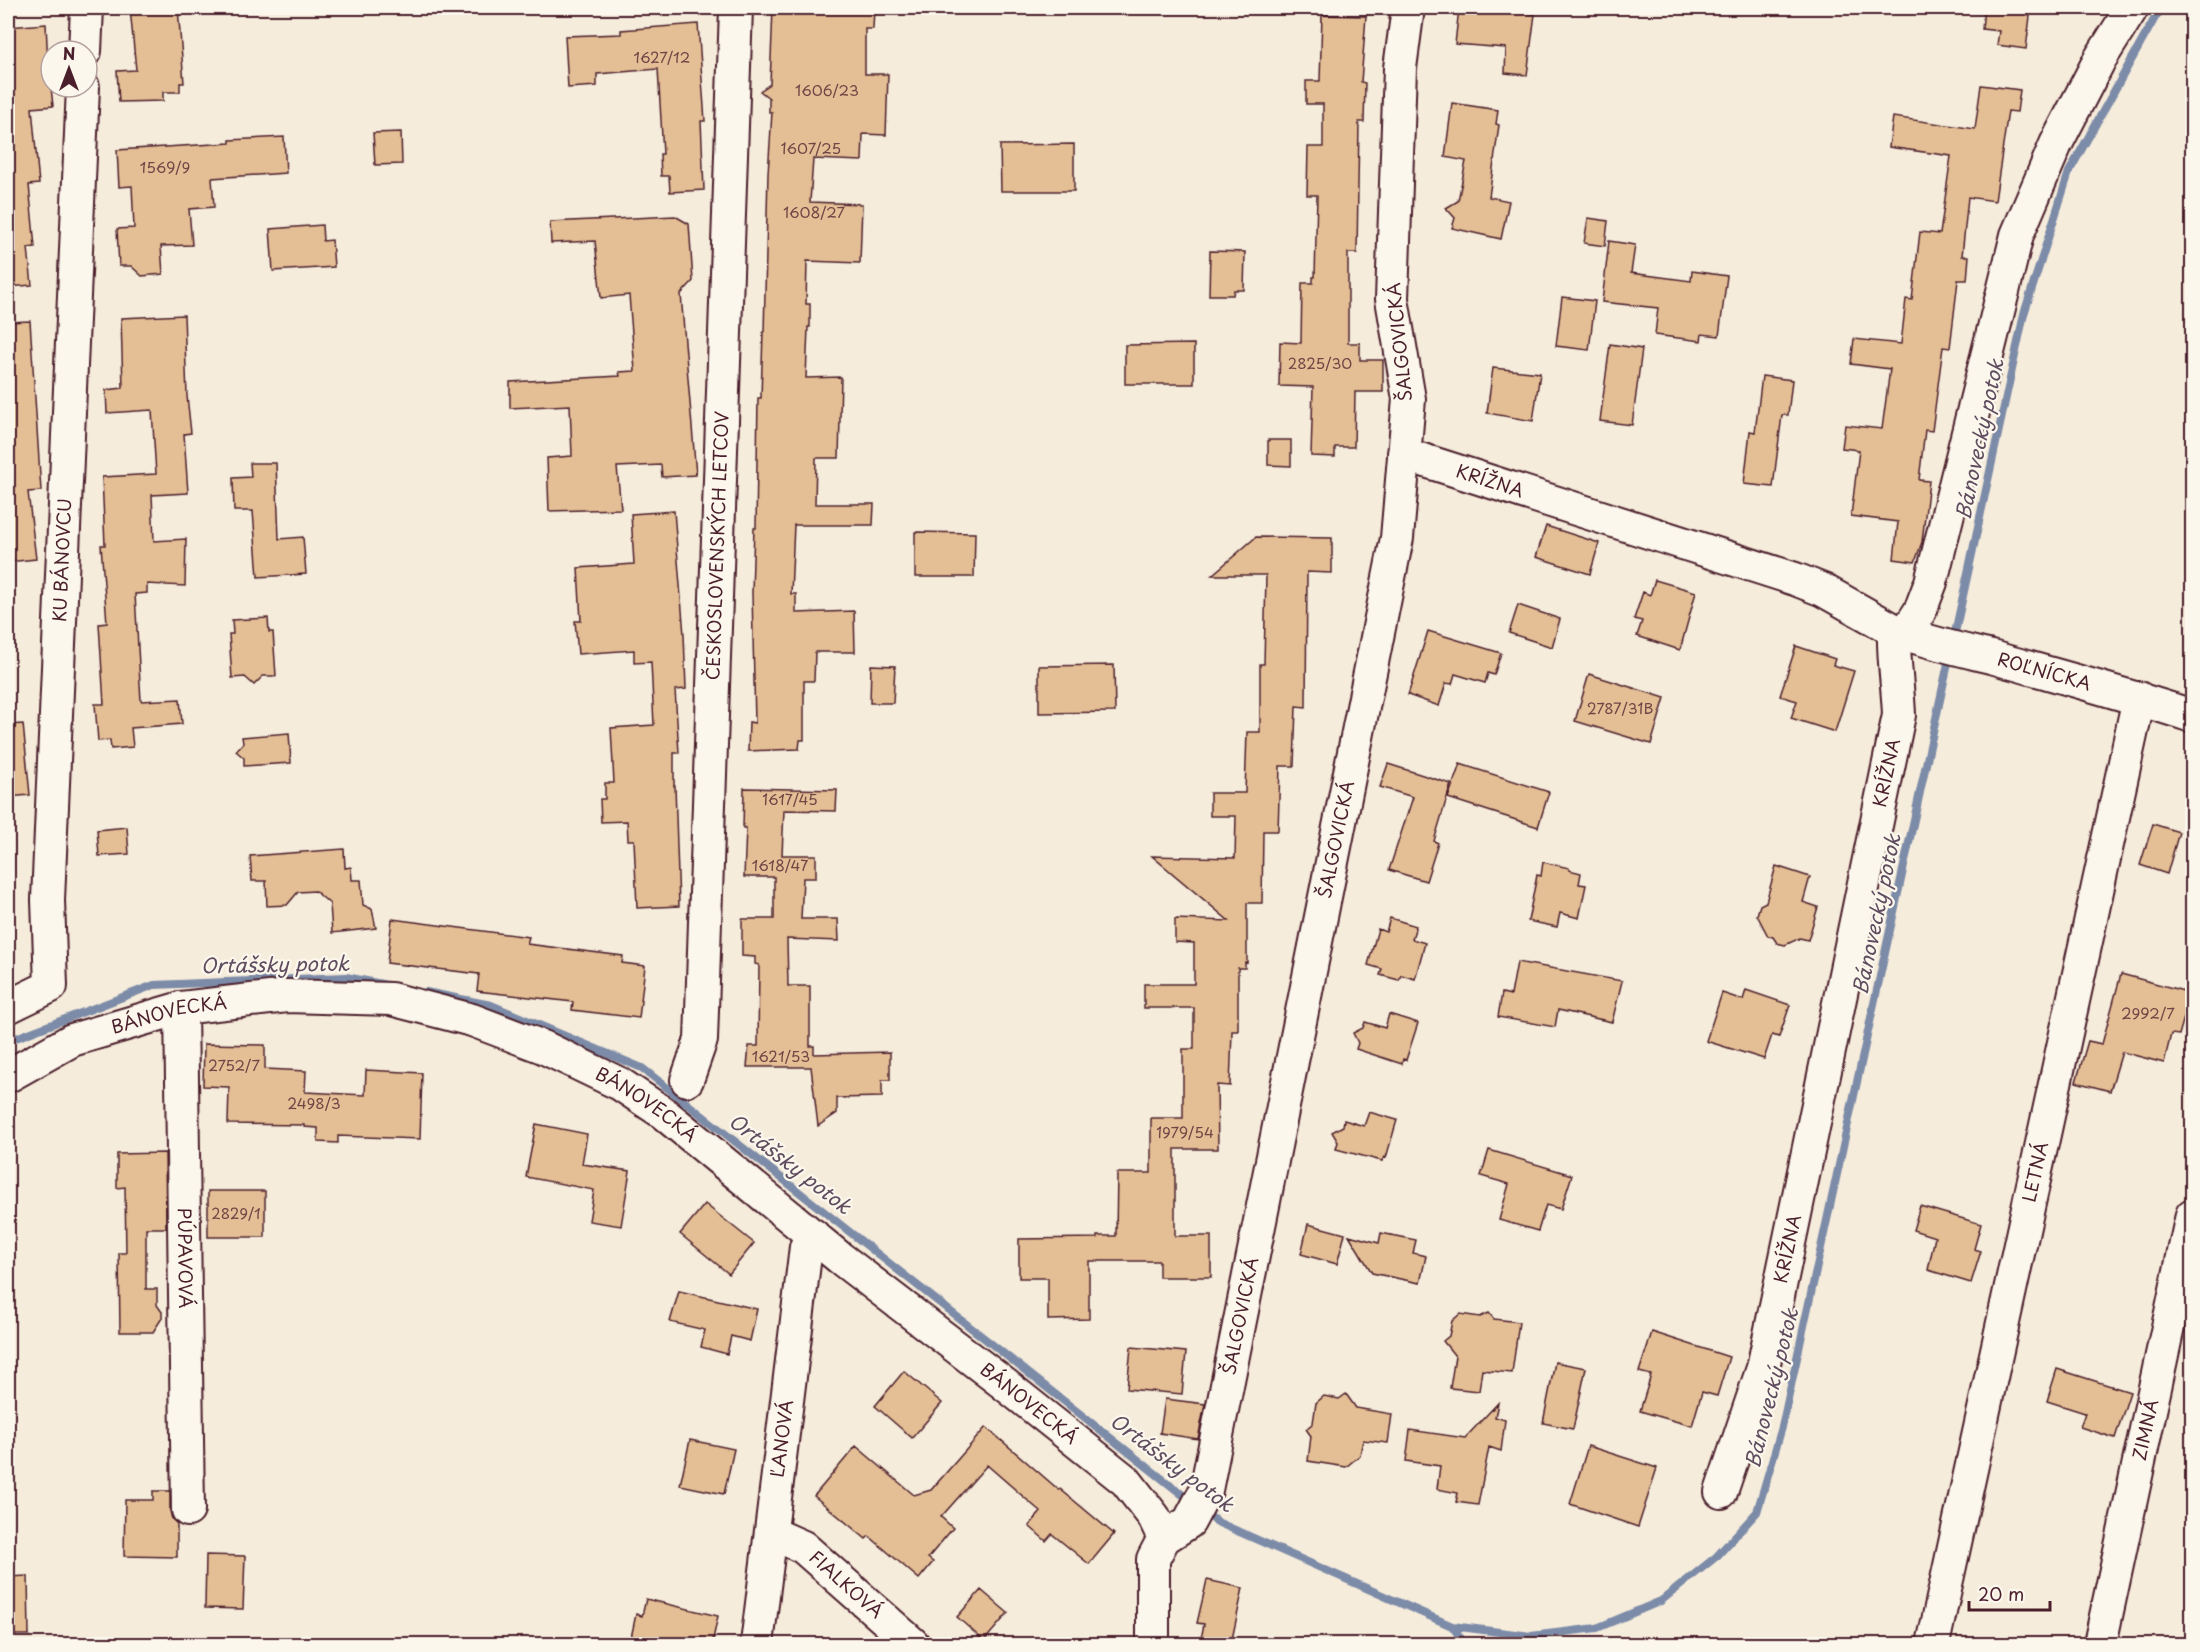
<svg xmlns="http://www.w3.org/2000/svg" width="2200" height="1652" viewBox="0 0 2200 1652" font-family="'Playpen Sans',sans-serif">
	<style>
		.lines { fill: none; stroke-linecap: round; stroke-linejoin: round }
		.stream { stroke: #7c8ba8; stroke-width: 8 }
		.building { fill: #e4bf95; stroke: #4a1f2b; stroke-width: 1.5 }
		.minor-casing { stroke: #4a1f2b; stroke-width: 36 }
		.minor { stroke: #fbf7ec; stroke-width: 32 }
		.labels { text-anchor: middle; stroke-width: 4.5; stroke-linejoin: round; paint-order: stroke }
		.number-label { font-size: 15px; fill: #704746 }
		.street-label { font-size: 18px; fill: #4a1f2b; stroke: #fbf7ec }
		.water-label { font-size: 20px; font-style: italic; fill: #5f4c5f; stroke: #fbf7ec }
	</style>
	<rect width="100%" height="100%" fill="#f6ecdb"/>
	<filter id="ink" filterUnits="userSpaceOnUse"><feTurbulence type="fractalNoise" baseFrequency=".0167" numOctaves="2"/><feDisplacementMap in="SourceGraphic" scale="12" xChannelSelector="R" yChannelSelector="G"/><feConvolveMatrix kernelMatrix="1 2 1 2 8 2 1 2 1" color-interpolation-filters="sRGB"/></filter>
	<g filter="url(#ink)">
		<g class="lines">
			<path class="stream" d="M 1953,642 L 2024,314 L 2069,172 L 2156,16 L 2164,8
				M 426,992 L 491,1005 L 642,1068 L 1217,1522 L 1452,1626 L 1465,1644
				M 8,1041 L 154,985 L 346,977 L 387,985
				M 1452,1626 L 1531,1636 L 1597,1628 L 1661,1601 L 1717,1556 L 1757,1512 L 1782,1427 L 1950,654"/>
		</g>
		<path class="building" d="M 130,8 L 178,8 L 184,83 L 180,83 L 180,92 L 163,92 L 163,101 L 119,102 L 117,71 L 136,70 Z
			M 773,8 L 874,8 L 873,29 L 865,29 L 865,74 L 888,74 L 886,135 L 863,134 L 862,161 L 813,159 L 810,202 L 862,204 L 860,263 L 807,261 L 806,304 L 810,304 L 810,327 L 808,327 L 806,378 L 841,377 L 839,458 L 816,458 L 815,504 L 874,504 L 873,525 L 794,525 L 791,594 L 796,594 L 796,613 L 854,611 L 855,652 L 815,652 L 814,681 L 804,681 L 804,740 L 800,740 L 799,749 L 748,751 L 749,722 L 755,723 L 752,593 L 754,528 L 756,528 L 758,398 L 761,398 L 763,332 L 764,332 L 768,174 L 772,112 L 769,112 L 769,98 L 760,91 L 770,84 Z
			M 1459,8 L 1484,8 L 1535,14 L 1527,75 L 1505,73 L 1506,48 L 1455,44 Z
			M 1984,8 L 2031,8 L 2026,49 L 1997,45 L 1999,31 L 1982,29 Z
			M 1322,15 L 1366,16 L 1361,82 L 1365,83 L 1364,122 L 1359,122 L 1357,253 L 1348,253 L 1348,343 L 1360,343 L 1360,360 L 1383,360 L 1383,392 L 1355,392 L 1354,447 L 1335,447 L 1335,457 L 1311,456 L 1313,387 L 1279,386 L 1280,342 L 1301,343 L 1302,283 L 1313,283 L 1313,277 L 1315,277 L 1317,195 L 1307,195 L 1308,147 L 1323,147 L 1323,104 L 1306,104 L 1306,81 L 1320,81 Z
			M 46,24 L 49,85 L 51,87 L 53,106 L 32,108 L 39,184 L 29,185 L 35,247 L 28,248 L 32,285 L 8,287 L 8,27 Z
			M 698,24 L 705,121 L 701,121 L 704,190 L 670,192 L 669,176 L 661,176 L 660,154 L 663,154 L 658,69 L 597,74 L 597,86 L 568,88 L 565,36 L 621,34 L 621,30 Z
			M 1981,85 L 2020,90 L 2017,112 L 2008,111 L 1995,201 L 1968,197 L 1962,256 L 1969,256 L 1967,280 L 1958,280 L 1950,348 L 1943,347 L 1932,431 L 1925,430 L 1919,480 L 1929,481 L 1922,542 L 1915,562 L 1894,559 L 1898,522 L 1851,516 L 1859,450 L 1842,448 L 1845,425 L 1882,429 L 1890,369 L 1851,364 L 1854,339 L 1901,344 L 1906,299 L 1912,300 L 1920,232 L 1940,234 L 1951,156 L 1889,147 L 1893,117 L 1975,129 Z
			M 1452,103 L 1498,110 L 1496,124 L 1499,125 L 1489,197 L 1509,201 L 1501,239 L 1452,228 L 1455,218 L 1446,208 L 1458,201 L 1466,161 L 1445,157 Z
			M 401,132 L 402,164 L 375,165 L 373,133 Z
			M 284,137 L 286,173 L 212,178 L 214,207 L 189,209 L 192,245 L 161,246 L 163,274 L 142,276 L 131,266 L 119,266 L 117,229 L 134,228 L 132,186 L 119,187 L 117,150 L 230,143 L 230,140 Z
			M 1074,144 L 1074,191 L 1001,191 L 1000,145 Z
			M 675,216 L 689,224 L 693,281 L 681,294 L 696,475 L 662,477 L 661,465 L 617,467 L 621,509 L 549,511 L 547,458 L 572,456 L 570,405 L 510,408 L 510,382 L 620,376 L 619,372 L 635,371 L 629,295 L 601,298 L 595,241 L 551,243 L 550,222 Z
			M 1588,218 L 1608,221 L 1605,246 L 1584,243 Z
			M 322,225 L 323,241 L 332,240 L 334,267 L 273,271 L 270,229 Z
			M 1609,241 L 1635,245 L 1631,273 L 1691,281 L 1692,271 L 1727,276 L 1719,336 L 1702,334 L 1701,341 L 1655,335 L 1658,308 L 1602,302 Z
			M 1210,251 L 1245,252 L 1244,290 L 1234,290 L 1233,295 L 1209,295 Z
			M 1562,297 L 1595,301 L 1589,350 L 1556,346 Z
			M 184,315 L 187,396 L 191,433 L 184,434 L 188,493 L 152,495 L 154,541 L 186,539 L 185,586 L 147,584 L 147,593 L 135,594 L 141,701 L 180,699 L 182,724 L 131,728 L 133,747 L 111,749 L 110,740 L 98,741 L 95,704 L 104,704 L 99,624 L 107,623 L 101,545 L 105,545 L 102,477 L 156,474 L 152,410 L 107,413 L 106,390 L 123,388 L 121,318 Z
			M 30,321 L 41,491 L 28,492 L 36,559 L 8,562 L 8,322 Z
			M 1194,344 L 1194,384 L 1125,384 L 1125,345 Z
			M 1610,344 L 1642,349 L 1632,425 L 1600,421 Z
			M 1493,368 L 1540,373 L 1533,421 L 1487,413 Z
			M 1762,376 L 1792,380 L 1788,415 L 1782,415 L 1773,487 L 1744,484 L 1750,431 L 1755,432 Z
			M 1268,440 L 1291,440 L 1291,466 L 1268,465 Z
			M 250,463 L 276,463 L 279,539 L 303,537 L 306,574 L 258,577 L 253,511 L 234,511 L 233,478 L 251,477 Z
			M 674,511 L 684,635 L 686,689 L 675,690 L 679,753 L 674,753 L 674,786 L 675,786 L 679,906 L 637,908 L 634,840 L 628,840 L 627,821 L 601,822 L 600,799 L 605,799 L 605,783 L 614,783 L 611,728 L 654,725 L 651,662 L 634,663 L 634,650 L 578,654 L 575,621 L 581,621 L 578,568 L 634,564 L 631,514 Z
			M 1546,526 L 1599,543 L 1590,574 L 1536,557 Z
			M 915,532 L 975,533 L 974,577 L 915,577 Z
			M 1256,537 L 1332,538 L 1332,573 L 1307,572 L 1306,707 L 1296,706 L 1294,766 L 1280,766 L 1278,831 L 1263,831 L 1262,903 L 1247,903 L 1247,963 L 1245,962 L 1245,968 L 1238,968 L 1238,1031 L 1232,1031 L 1230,1086 L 1217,1085 L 1218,1149 L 1175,1149 L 1175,1236 L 1211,1236 L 1211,1277 L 1159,1277 L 1159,1261 L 1089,1261 L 1089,1319 L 1048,1320 L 1048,1278 L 1019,1278 L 1019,1239 L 1097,1238 L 1097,1236 L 1116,1236 L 1117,1173 L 1151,1173 L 1151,1118 L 1183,1118 L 1183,1049 L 1194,1049 L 1194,1008 L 1144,1008 L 1144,984 L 1194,984 L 1194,943 L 1175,942 L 1175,919 L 1229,921 L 1152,856 L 1235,858 L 1236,816 L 1210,816 L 1210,793 L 1245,793 L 1247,732 L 1260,732 L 1260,664 L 1264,664 L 1266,575 L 1212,575 Z
			M 1655,580 L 1696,592 L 1680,650 L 1637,636 L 1642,621 L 1634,619 L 1643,592 L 1650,595 Z
			M 1518,605 L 1560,619 L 1552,647 L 1509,633 Z
			M 268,618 L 269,632 L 273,632 L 276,676 L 263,676 L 254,685 L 245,677 L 232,678 L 229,634 L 233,634 L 232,620 Z
			M 1428,631 L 1501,653 L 1494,675 L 1488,673 L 1485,683 L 1455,674 L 1452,684 L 1446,683 L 1439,706 L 1408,695 Z
			M 1796,646 L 1835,659 L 1833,665 L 1854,671 L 1835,732 L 1791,718 L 1797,701 L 1780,696 Z
			M 871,665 L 895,666 L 893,703 L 870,703 Z
			M 1114,665 L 1115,712 L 1039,713 L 1039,666 Z
			M 1589,674 L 1665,698 L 1651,744 L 1575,721 Z
			M 23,724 L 30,795 L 8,797 L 8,725 Z
			M 289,733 L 291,763 L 244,766 L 244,758 L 236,751 L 243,743 L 242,737 Z
			M 1388,764 L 1451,784 L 1434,841 L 1438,843 L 1426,881 L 1389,870 L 1413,797 L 1380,787 Z
			M 1460,764 L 1549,792 L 1538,827 L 1448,798 Z
			M 744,788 L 837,790 L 836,811 L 784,810 L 782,855 L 816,855 L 816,878 L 803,878 L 801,919 L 838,919 L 839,941 L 787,939 L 788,986 L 810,986 L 810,1046 L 814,1046 L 814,1054 L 890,1052 L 890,1080 L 882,1080 L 882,1097 L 837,1098 L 837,1113 L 818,1126 L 811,1067 L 747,1067 L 749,1046 L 758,1046 L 759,965 L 755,964 L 755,957 L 742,956 L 742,919 L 774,919 L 774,877 L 744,877 L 746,828 L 743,828 Z
			M 2153,824 L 2179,832 L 2167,874 L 2140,865 Z
			M 127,827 L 129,854 L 99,856 L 97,830 Z
			M 344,849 L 345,868 L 351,867 L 352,880 L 361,880 L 363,905 L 372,909 L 376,928 L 332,933 L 330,904 L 315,891 L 298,892 L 287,905 L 267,906 L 266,881 L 252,881 L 250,856 Z
			M 1543,862 L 1569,868 L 1569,870 L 1581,873 L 1579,884 L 1586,885 L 1579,918 L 1560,913 L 1557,927 L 1528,921 L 1537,875 L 1541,876 Z
			M 1776,866 L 1810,877 L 1803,902 L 1818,907 L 1808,940 L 1800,938 L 1785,945 L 1777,943 L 1773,937 L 1768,936 L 1757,915 L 1760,905 L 1766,902 Z
			M 1390,918 L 1416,926 L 1412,939 L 1425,943 L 1415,979 L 1401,975 L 1399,980 L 1380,975 L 1382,969 L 1368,965 L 1378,929 L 1386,932 Z
			M 392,919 L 529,937 L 527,944 L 623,956 L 622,963 L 645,966 L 639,1018 L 572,1010 L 573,1002 L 477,991 L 479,974 L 387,963 Z
			M 1517,962 L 1622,981 L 1612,1022 L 1558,1010 L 1555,1027 L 1498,1017 L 1502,993 L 1511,995 Z
			M 2121,974 L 2191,993 L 2179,1035 L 2171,1034 L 2164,1063 L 2122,1052 L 2110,1091 L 2076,1082 L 2088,1041 L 2102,1044 Z
			M 1746,990 L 1790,1005 L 1779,1037 L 1772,1035 L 1764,1059 L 1706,1041 L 1722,993 L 1743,1000 Z
			M 1389,1014 L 1418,1023 L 1406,1060 L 1403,1059 L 1402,1064 L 1356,1049 L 1358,1043 L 1353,1033 L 1363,1028 L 1365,1022 L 1385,1028 Z
			M 204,1044 L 265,1045 L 265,1069 L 306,1071 L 305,1092 L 365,1095 L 366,1070 L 422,1073 L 420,1139 L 338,1136 L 338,1143 L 318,1142 L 318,1128 L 304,1127 L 304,1125 L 228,1124 L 229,1087 L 203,1086 Z
			M 1369,1112 L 1397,1120 L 1386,1158 L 1384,1157 L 1382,1161 L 1336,1149 L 1338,1142 L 1332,1132 L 1343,1126 L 1344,1120 L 1364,1126 Z
			M 536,1124 L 587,1134 L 582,1164 L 630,1171 L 621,1226 L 589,1221 L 594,1190 L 526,1177 Z
			M 1489,1150 L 1572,1175 L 1561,1209 L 1546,1205 L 1538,1231 L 1499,1220 L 1509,1184 L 1481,1176 Z
			M 165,1153 L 166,1228 L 146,1228 L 146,1289 L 157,1289 L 157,1305 L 162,1312 L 162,1318 L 153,1332 L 120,1332 L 119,1253 L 126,1253 L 125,1187 L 117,1188 L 117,1154 Z
			M 208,1191 L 265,1191 L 265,1237 L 208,1237 Z
			M 705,1204 L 754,1243 L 729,1274 L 680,1234 Z
			M 1920,1206 L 1981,1224 L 1974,1249 L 1981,1251 L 1971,1283 L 1928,1270 L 1935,1237 L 1913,1230 Z
			M 1308,1224 L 1345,1234 L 1337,1264 L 1301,1254 Z
			M 1381,1233 L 1416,1240 L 1413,1253 L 1426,1256 L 1420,1283 L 1372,1273 L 1349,1235 L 1379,1243 Z
			M 679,1291 L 757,1309 L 750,1341 L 731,1336 L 727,1354 L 701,1347 L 705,1330 L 670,1322 Z
			M 1489,1313 L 1494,1319 L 1519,1322 L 1512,1373 L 1482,1370 L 1479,1391 L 1450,1388 L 1455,1356 L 1443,1341 L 1449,1336 L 1452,1321 L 1460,1314 L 1480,1317 Z
			M 1652,1332 L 1729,1357 L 1717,1396 L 1702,1392 L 1692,1426 L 1640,1411 L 1651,1375 L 1639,1372 Z
			M 1131,1347 L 1186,1352 L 1182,1394 L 1127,1389 Z
			M 1555,1362 L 1586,1368 L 1573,1429 L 1543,1423 Z
			M 2057,1369 L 2130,1392 L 2115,1438 L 2080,1427 L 2085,1413 L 2047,1401 Z
			M 904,1371 L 942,1403 L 912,1438 L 875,1406 Z
			M 1346,1394 L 1356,1408 L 1392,1414 L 1388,1443 L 1363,1440 L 1360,1455 L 1346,1467 L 1308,1461 L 1311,1436 L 1306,1429 L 1313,1423 L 1316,1403 L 1324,1396 L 1339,1399 Z
			M 1165,1399 L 1205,1404 L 1198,1439 L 1160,1433 Z
			M 1498,1403 L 1495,1417 L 1505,1420 L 1501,1451 L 1489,1447 L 1478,1505 L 1456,1502 L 1458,1493 L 1437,1489 L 1440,1466 L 1406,1461 L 1410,1430 L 1465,1438 Z
			M 986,1427 L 1059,1490 L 1060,1489 L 1114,1534 L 1089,1564 L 1052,1534 L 1046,1541 L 1029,1526 L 1041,1512 L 987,1465 L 941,1517 L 953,1528 L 928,1558 L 933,1562 L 919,1579 L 869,1536 L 866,1539 L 814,1496 L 856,1446 L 914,1495 L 931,1490 Z
			M 690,1440 L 734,1449 L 724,1494 L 680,1485 Z
			M 1588,1446 L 1657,1468 L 1638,1527 L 1570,1504 Z
			M 153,1491 L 170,1491 L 170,1511 L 172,1519 L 177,1524 L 177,1557 L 124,1556 L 125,1500 L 153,1500 Z
			M 206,1555 L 245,1556 L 243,1609 L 205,1608 Z
			M 28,1576 L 29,1635 L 8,1635 L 8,1577 Z
			M 1207,1580 L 1243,1588 L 1231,1644 L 1200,1644 L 1204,1624 L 1197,1623 Z
			M 981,1590 L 1008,1613 L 984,1641 L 957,1617 Z
			M 646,1599 L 718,1616 L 712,1644 L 659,1644 L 631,1638 L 636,1614 L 642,1616 Z"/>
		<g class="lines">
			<g class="minor-casing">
				<g id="minor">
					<path d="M 85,51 L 87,8"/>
					<path id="s1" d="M 1404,454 L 1795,579 L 1823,590 L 1894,630 C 1893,659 1898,687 1899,715 L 1763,1368 L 1721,1492"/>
					<path id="s2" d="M 1894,630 C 1926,642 1958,649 1991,657 C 2058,676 2126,694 2192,716"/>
					<path d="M 1905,634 L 1920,611 L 1931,582 L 2017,235 L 2056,144 L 2100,59 L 2132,8"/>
					<path id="s3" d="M 8,1007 L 51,986 L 48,900 L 83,87"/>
					<path id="s4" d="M 181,1008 L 188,1510"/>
					<path id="s5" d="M 8,1076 L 72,1040 L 181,1008 L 287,996 L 391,999 L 472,1020 L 543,1047 L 620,1084 L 662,1112 L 840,1258 L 1003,1383 L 1126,1481 L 1154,1517 L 1164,1538"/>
					<path id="s6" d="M 687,1080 L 701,1040 L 736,8"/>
					<path id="s7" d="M 771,1533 L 803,1547 L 913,1644"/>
					<path id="s8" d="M 757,1644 L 806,1247 L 813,1235"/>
					<path id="s9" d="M 1153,1644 L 1153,1559 L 1164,1538 L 1189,1522 L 1206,1490 L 1397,538 L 1409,399 L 1392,299 L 1400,68 L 1408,8"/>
					<path id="s10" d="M 1933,1644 L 2139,698"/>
					<path id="s11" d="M 2100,1644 L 2192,1215"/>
				</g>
			</g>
			<use href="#minor" class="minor"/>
		</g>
	</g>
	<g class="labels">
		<g class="number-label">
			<text x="662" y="63">1627/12</text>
			<text x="827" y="96">1606/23</text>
			<text x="811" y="154">1607/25</text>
			<text x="165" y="173">1569/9</text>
			<text x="814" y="218">1608/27</text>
			<text x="1320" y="369">2825/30</text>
			<text x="1620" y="714">2787/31B</text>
			<text x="790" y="805">1617/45</text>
			<text x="780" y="871">1618/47</text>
			<text x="2148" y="1019">2992/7</text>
			<text x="781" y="1062">1621/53</text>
			<text x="234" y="1071">2752/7</text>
			<text x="314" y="1109">2498/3</text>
			<text x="1185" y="1138">1979/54</text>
			<text x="236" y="1219">2829/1</text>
		</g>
		<g class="street-label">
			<text transform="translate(1400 342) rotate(-96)" y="6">ŠALGOVICKÁ</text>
			<text dy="6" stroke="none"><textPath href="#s1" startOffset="90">KRÍŽNA</textPath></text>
			<text dy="6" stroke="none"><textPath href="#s6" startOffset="537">ČESKOSLOVENSKÝCH LETCOV</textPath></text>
			<text dy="6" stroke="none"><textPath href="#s3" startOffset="474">KU BÁNOVCU</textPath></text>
			<text dy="6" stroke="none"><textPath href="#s2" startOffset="156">ROĽNÍCKA</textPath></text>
			<text transform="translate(1887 773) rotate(-78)" y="6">KRÍŽNA</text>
			<text dy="6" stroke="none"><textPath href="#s9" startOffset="838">ŠALGOVICKÁ</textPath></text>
			<text dy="6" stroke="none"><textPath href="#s5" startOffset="174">BÁNOVECKÁ</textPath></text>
			<text dy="6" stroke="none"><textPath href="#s5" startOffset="676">BÁNOVECKÁ</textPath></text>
			<text dy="6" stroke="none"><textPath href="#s10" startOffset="483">LETNÁ</textPath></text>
			<text transform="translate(1788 1249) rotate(-78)" y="6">KRÍŽNA</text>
			<text dy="6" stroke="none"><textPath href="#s4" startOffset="250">PÚPAVOVÁ</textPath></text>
			<text dy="6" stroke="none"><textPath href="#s9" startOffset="352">ŠALGOVICKÁ</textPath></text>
			<text dy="6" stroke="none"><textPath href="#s5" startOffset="1162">BÁNOVECKÁ</textPath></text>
			<text dy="6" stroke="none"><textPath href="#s11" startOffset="219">ZIMNÁ</textPath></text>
			<text dy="6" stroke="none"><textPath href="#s8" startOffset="207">ĽANOVÁ</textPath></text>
			<text dy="6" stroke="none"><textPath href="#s7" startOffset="92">FIALKOVÁ</textPath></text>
		</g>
		<g class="water-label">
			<text transform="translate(1980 439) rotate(-78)" y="7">Bánovecký potok</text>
			<text transform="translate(1877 914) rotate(-78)" y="7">Bánovecký potok</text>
			<text transform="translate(275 965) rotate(-1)" y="7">Ortášsky potok</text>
			<text transform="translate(790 1164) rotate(38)" y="7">Ortášsky potok</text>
			<text transform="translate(1772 1388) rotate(-76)" y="7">Bánovecký potok</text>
			<text transform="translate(1172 1463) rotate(37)" y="7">Ortášsky potok</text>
		</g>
	</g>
	<rect width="2200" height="1652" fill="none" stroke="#fbf7ec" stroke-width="30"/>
	<rect x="15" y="15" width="2170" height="1622" fill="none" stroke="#4a1f2b" stroke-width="2" filter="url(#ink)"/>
	<g transform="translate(69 69)"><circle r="28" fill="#fbf7ec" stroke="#b4a19f" stroke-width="1.5"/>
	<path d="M0-4.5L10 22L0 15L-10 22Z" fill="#4a1f2b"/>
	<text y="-9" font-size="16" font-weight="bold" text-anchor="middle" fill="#4a1f2b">N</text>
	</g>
	<path d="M1969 1601v9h81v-9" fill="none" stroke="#4a1f2b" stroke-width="3"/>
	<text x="1978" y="1601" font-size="18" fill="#4a1f2b" stroke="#fbf7ec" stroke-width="4.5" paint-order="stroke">20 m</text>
</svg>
